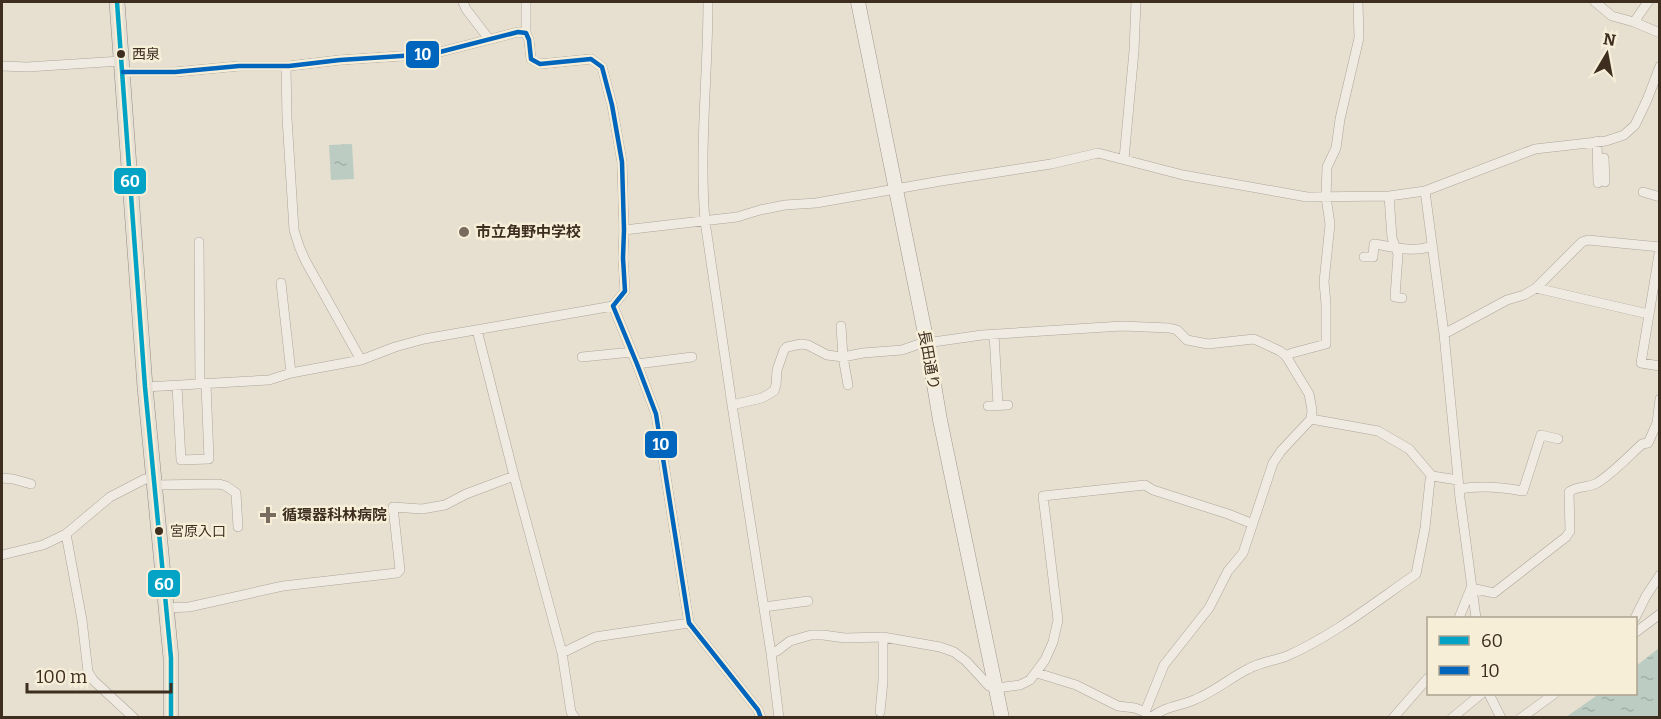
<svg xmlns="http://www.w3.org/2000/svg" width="1661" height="719" viewBox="0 0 1661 719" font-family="Bitter,'Noto Sans JP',serif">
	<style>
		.water { fill: url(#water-ripples) }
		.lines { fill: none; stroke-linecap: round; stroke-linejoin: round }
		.street-casing { stroke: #ada599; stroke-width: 10 }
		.secondary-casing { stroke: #9c958a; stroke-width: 15 }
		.primary-casing { stroke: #928b80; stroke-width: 16 }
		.street { stroke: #efebe3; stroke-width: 9 }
		.secondary { stroke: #efebe3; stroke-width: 14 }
		.primary { stroke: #e6e1d4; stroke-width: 15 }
		.bus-1-casing { stroke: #f7eed8; stroke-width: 9 }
		.bus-2-casing { stroke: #f7eed8; stroke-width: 9 }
		.bus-1 { stroke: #03a3c5; stroke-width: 4.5 }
		.bus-2 { stroke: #0065bd; stroke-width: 4.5 }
		.bus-dot { fill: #3d2e20; stroke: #f7eed8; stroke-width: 2 }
		.poi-dot { fill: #786c5e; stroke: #f7eed8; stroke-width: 2 }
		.labels { text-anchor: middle; stroke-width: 5; stroke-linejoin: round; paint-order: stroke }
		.bus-label { font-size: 14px; fill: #3d2e20; stroke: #f7eed8; text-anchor: start }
		.poi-label { font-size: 15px; font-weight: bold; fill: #3d2e20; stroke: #f7eed8; text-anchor: start }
		.street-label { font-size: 15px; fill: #3d2e20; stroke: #f7eed8 }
		.line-badge { stroke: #f7eed8; stroke-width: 2 }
		.badge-label { font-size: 16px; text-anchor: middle; font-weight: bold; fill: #fff }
	</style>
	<defs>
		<pattern id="water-ripples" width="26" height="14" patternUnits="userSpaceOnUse" patternTransform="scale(1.5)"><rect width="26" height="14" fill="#bcccc2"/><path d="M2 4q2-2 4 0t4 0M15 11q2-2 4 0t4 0" fill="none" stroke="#a2b0a6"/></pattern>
	</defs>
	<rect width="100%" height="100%" fill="#e7e0d1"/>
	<path class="water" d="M 352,144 L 354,179 L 331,180 L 329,145 Z
		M 1659,648 L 1659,717 L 1566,717 L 1599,694 L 1636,694 L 1636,666 Z"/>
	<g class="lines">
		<g class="street-casing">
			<path id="street" d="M 463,2 L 466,9 L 489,39
				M 526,2 L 526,33
				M 708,2 C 708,75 699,148 705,221 L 732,405 L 771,653 L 779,718
				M 1595,2 L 1612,16 L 1634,22 L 1660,33
				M 1634,22 L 1648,2
				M 2,66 L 27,67 L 121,61
				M 286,66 L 287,118 L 294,230 L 299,246 L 305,260 L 361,360
				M 123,72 L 175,72 L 239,66 L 289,66 L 340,60 L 432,54 L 518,32 L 526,33 L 529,40 L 531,59 L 540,64 L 591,59 L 602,67 L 612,105 L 622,162 L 624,230 L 623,258 L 625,291 L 613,306 L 637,364 L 656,414 L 689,623 L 758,710 L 761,718
				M 1597,141 L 1598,183
				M 1604,158 L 1605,182
				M 1124,159 L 1134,51 L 1136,2
				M 1425,191 L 1444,334 L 1460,498 L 1476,618
				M 1643,192 L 1660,197
				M 1389,196 L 1392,238 L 1398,254 L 1395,297 L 1402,298
				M 624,230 L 737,217 L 760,210 L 785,205 L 816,203 L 941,181 L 1051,164 L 1098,153 L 1183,175 L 1307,197 L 1389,196 L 1425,191 L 1535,149 L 1606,141 L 1624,135 L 1635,125 L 1647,100 L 1660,66
				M 199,242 L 200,384
				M 1660,248 L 1641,363 L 1660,366
				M 1364,257 L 1373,257 L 1374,244 C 1394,247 1413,253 1432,246
				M 281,283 L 291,373
				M 1536,288 L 1582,242 L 1588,240 L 1660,247
				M 841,326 L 843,357 L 848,385
				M 477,330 L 514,476 L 562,653 L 571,712 L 575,718
				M 994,334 L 998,405
				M 1444,334 L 1507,300 L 1524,295 L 1536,288 L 1648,314
				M 1286,356 L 1292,353 L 1326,344 L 1326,304 L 1324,282 L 1330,224 L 1326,197 L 1327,167 L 1336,148 L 1340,119 L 1359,38 L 1358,2
				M 582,357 L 632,352
				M 637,364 L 692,357
				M 177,386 L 181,460 L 209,459 L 206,384
				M 145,387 L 269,380 L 291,373 L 361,360 L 395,347 L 424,339 L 613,306
				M 732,405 L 762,398 L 774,391 L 776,385 L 777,370 L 784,350 L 787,347 L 801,344 L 808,345 L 827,355 L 843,357 L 863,353 L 902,350 L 919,344 L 982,335 L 1122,326 L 1169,328 L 1177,330 L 1187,340 L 1208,344 L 1254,339 L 1280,351 L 1286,356 L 1309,394 L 1312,410 L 1311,419 L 1378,431 L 1409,449 L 1432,476 L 1458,480
				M 988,406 L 1008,405
				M 2,478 L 13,479 L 31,484
				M 154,485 L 219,484 L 226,486 L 236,493 L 238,527
				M 1459,489 C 1481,485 1501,487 1523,491 L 1541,435 L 1558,439
				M 66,534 L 82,620 L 88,672 L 93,680 L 134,718
				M 2,555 L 43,545 L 66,534 L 110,497 L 145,479 L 154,479
				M 764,607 L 808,601
				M 166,608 L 189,607 L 283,586 L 397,573 L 400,570 L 393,507 L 422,509 L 445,505 L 466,494 L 514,476
				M 1459,618 L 1471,588 L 1494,593 L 1566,537 L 1570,531 L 1569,492 C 1576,486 1588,488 1597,483 C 1613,473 1628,457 1642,444 L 1648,443 L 1657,423 L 1660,399
				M 1635,618 L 1646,596 L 1660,575
				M 1636,632 L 1660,614
				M 562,653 L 595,637 L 689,623
				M 771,653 L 777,651 L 790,641 L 811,635 L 823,635 L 845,638 L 883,637 L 940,647 L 954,652 L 966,661 L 989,686 L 996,688 L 1020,685 L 1030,680 L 1045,660 L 1053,642 L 1058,620 L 1043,496 L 1145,485 L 1153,490 L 1228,514 L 1253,524
				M 1037,673 L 1076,685 L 1118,706 L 1135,708 L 1145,712 L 1147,715
				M 1489,694 L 1501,718
				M 880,712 L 883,681 L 883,637
				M 1145,712 L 1164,665 L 1209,608 L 1228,571 L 1243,553 L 1273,463 L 1281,451 L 1311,419
				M 1150,718 C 1167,705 1179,707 1196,699 C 1215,691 1230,678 1248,669 C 1260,662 1274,661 1287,656 C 1334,635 1374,603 1416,574 L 1425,528 L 1430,480 L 1432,476
				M 1393,718 L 1428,678
				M 1452,718 L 1481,694
				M 1521,718 L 1554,694"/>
		</g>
		<g class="secondary-casing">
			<path id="secondary" d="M 858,2 L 927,343 L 940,420 L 1002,718"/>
		</g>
		<g class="primary-casing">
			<path id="primary" d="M 117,2 L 145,387 L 171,658 L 171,718"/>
		</g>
		<use href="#street" class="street"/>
		<use href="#secondary" class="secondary"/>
		<use href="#primary" class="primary"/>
		<g class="bus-1-casing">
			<path id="bus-1" d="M 117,2 L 145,387 L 171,658 L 171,718"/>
		</g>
		<g class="bus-2-casing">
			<path id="bus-2" d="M 123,72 L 175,72 L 239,66 L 289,66 L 340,60 L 432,54 L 518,32 L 526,33 L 529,40 L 531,59 L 540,64 L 591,59 L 602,67 L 612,105 L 622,162 L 624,230 L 623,258 L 625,291 L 613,306 L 637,364 L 656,414 L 689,623 L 758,710 L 761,718"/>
		</g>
		<use href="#bus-1" class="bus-1"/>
		<use href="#bus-2" class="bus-2"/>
	</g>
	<g class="bus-dot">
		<circle cx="121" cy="54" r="5"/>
		<circle cx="159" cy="531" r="5"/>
	</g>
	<g class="poi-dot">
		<circle cx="464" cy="232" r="6"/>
		<path d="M265 506h6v6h6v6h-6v6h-6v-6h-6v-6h6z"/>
	</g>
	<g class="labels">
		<g class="bus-label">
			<text x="132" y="59">西泉</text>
			<text x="170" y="536">宮原入口</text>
		</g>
		<g class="poi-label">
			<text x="476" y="237">市立角野中学校</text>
			<text x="282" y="520">循環器科林病院</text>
		</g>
		<g class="street-label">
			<text transform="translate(929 360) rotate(80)" y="5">長田通り</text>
		</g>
	</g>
	<g class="line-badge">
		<rect x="405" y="40" width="35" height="29" rx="6" fill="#0065bd"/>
		<rect x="113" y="167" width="34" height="28" rx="6" fill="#03a3c5"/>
		<rect x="644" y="430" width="34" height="29" rx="6" fill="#0065bd"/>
		<rect x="147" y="569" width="34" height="29" rx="6" fill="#03a3c5"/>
	</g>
	<g class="badge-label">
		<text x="423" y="60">10</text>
		<text x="130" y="187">60</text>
		<text x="661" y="450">10</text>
		<text x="164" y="590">60</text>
	</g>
	<rect width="1661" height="719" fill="none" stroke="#3d2e20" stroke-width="6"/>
	<rect x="1427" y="617" width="210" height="78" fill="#f7eed8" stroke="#ada18e" stroke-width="1.5"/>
	<rect x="1439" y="636" width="30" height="9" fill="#03a3c5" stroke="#ada18e" stroke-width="1.5"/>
	<text x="1481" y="647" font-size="18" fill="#3d2e20">60</text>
	<rect x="1439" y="666" width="30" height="9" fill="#0065bd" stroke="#ada18e" stroke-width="1.5"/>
	<text x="1481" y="677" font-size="18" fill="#3d2e20">10</text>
	<g transform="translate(1607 54) rotate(10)" stroke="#f7eed8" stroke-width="4.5" paint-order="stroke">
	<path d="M0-4.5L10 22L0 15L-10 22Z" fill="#3d2e20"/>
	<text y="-9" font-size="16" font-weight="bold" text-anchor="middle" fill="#3d2e20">N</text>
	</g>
	<path d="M27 683v9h144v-9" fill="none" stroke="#3d2e20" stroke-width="3"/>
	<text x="36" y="683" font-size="18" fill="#3d2e20" stroke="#f7eed8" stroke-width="4.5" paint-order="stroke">100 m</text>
</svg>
